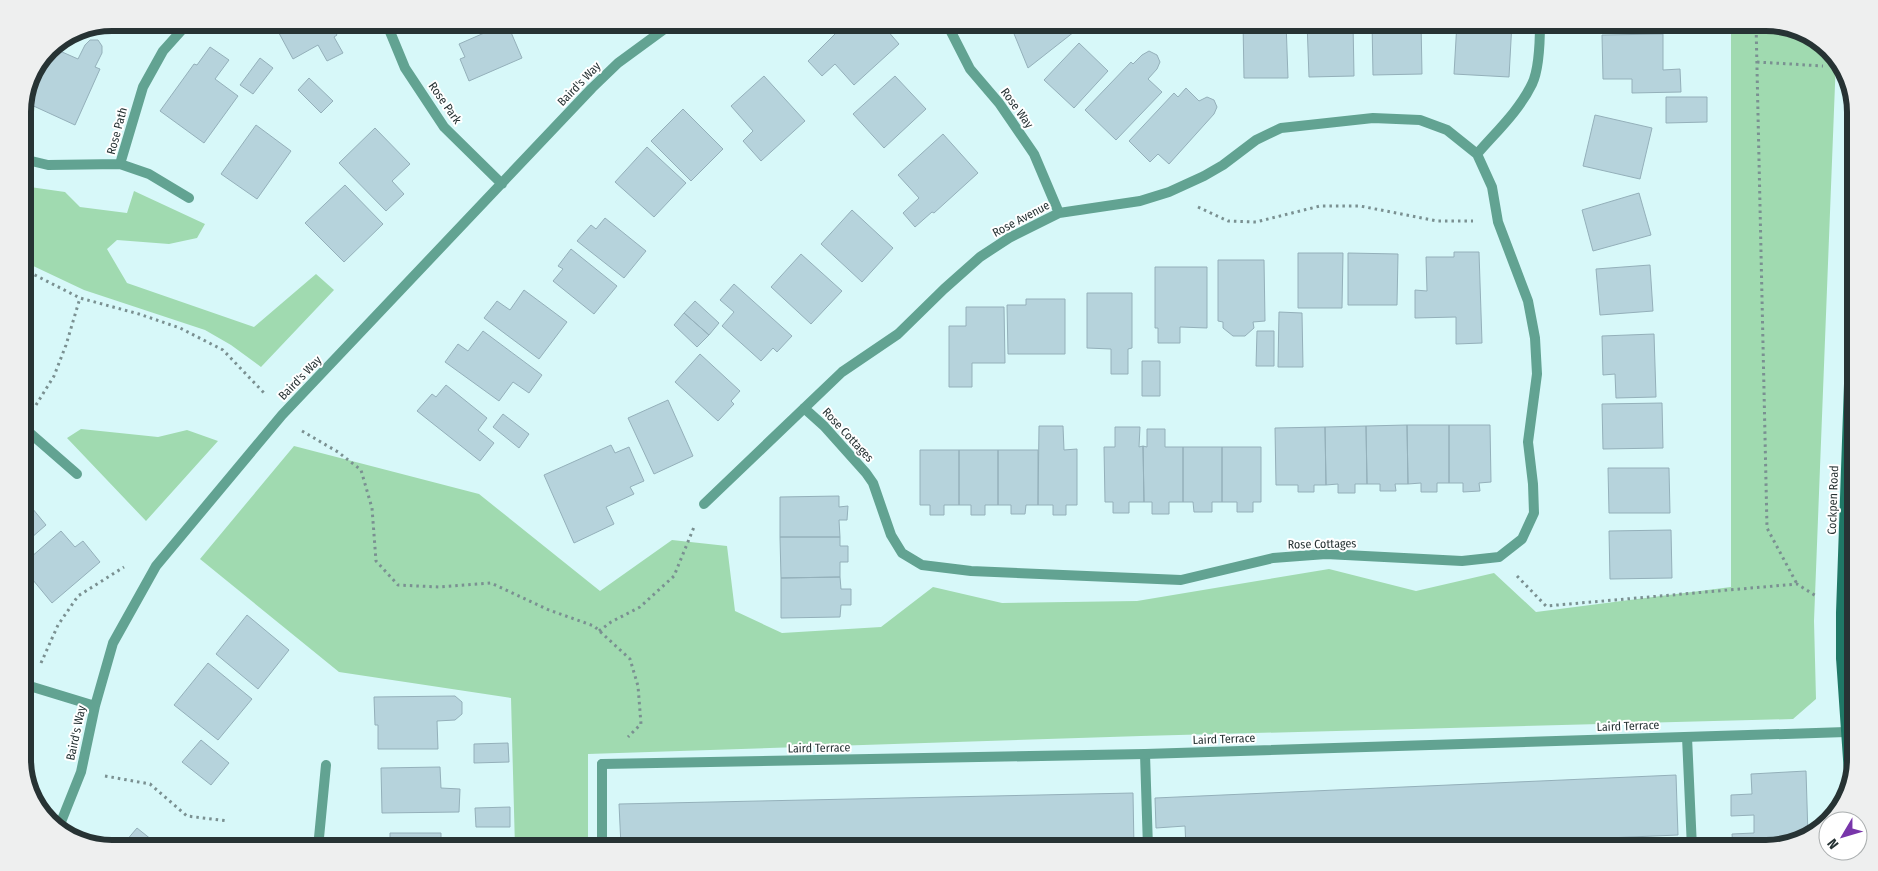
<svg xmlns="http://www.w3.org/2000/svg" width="1878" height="871" viewBox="0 0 1878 871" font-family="'Fira Sans Condensed',sans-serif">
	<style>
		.green { fill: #a0dab0 }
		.building { fill: #b6d3dc; stroke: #94b0ba }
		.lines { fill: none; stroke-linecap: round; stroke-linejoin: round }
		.path { stroke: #7a9091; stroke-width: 3; stroke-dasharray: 2.5 4; stroke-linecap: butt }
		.service { stroke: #62a392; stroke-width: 10 }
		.minor { stroke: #62a392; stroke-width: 10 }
		.secondary { stroke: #1f7866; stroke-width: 10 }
		.labels { text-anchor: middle; stroke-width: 4; stroke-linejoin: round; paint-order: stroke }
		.street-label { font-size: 12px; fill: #273334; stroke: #fff }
		.rim { fill: none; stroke: #273334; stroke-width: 6 }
	</style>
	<rect width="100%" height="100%" fill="#d7f8f9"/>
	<path class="green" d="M 1731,23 L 1766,23 L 1800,29 L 1836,59 L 1814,621 L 1816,699 L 1793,719 L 1141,736 L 588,754 L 588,848 L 515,848 L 511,698 L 339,672 L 200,559 L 294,446 L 479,494 L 600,591 L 672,540 L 727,546 L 735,611 L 782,633 L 881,627 L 933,587 L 1002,603 L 1137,601 L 1329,569 L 1416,591 L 1494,573 L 1536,612 L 1731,587 Z
		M 23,186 L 65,192 L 80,207 L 127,213 L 134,191 L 205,224 L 197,238 L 169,244 L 117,240 L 107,249 L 127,283 L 254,327 L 316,274 L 334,290 L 261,367 L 231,345 L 205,330 L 84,290 L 29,264 L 23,258 Z
		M 81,429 L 158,437 L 187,430 L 218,441 L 146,521 L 67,438 Z"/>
	<path class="building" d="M 273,22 L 330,22 L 337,35 L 334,37 L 343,53 L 327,61 L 318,45 L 293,59 Z
		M 847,22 L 880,22 L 899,44 L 854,85 L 835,64 L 822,76 L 808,61 Z
		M 1013,22 L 1076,22 L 1079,28 L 1028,68 L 1010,24 Z
		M 1243,22 L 1286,22 L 1288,78 L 1244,78 Z
		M 1307,22 L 1353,22 L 1354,76 L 1309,77 Z
		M 1372,22 L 1421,22 L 1422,74 L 1373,75 Z
		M 1457,22 L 1512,22 L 1509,77 L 1454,74 Z
		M 1639,22 L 1687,22 L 1687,30 L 1640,30 Z
		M 507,23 L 522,58 L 469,81 L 460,59 L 465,57 L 459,44 Z
		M 1663,34 L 1663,70 L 1680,69 L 1681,92 L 1632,93 L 1632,79 L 1603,79 L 1602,35 Z
		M 90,40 L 98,40 L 102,46 L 102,53 L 95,67 L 100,69 L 75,125 L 27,103 L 53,48 L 78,59 L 85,45 Z
		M 1079,43 L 1108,71 L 1074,108 L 1044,80 Z
		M 210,47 L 229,60 L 215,79 L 238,96 L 204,143 L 160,111 L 194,64 L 197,65 Z
		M 1149,51 L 1157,55 L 1160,62 L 1157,69 L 1148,79 L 1162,92 L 1116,140 L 1085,110 L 1131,62 L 1133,64 L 1142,55 Z
		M 260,58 L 273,68 L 253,94 L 240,85 Z
		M 764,76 L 805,121 L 761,161 L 743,141 L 753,131 L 731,106 Z
		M 895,76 L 926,109 L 884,148 L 853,114 Z
		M 309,78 L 333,101 L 321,113 L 298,90 Z
		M 1186,88 L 1199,101 L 1207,97 L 1214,100 L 1217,107 L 1214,114 L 1169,164 L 1158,154 L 1150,162 L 1129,141 L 1174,93 L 1178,97 Z
		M 1666,97 L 1707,97 L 1707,122 L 1666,123 Z
		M 683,109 L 723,149 L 691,181 L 651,141 Z
		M 1595,115 L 1652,128 L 1640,179 L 1583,166 Z
		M 256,125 L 291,151 L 257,199 L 221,174 Z
		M 375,128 L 410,164 L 392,181 L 404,194 L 386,211 L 339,163 Z
		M 943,134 L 978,173 L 934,213 L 932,212 L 915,227 L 903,213 L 919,198 L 898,175 Z
		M 647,147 L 686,183 L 654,217 L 615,182 Z
		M 345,185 L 383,224 L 344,262 L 305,223 Z
		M 1639,193 L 1651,235 L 1593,251 L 1582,210 Z
		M 852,210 L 893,248 L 862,282 L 821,244 Z
		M 605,218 L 646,251 L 624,278 L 577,241 L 591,225 L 596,229 Z
		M 571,249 L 617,286 L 594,314 L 553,281 L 563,269 L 558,266 Z
		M 1454,252 L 1479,252 L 1482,343 L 1456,344 L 1456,317 L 1415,318 L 1415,290 L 1427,291 L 1426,257 L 1454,257 Z
		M 1298,253 L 1343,253 L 1342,308 L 1298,308 Z
		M 1348,253 L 1398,254 L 1397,305 L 1348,305 Z
		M 801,254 L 842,291 L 811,324 L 771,287 Z
		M 1218,260 L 1264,260 L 1265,321 L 1253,322 L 1254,328 L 1245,336 L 1233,336 L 1223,328 L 1223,322 L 1218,321 Z
		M 1650,265 L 1653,311 L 1600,315 L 1596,269 Z
		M 1155,267 L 1207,267 L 1207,328 L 1180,327 L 1180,343 L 1158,343 L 1158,328 L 1155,328 Z
		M 734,284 L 792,336 L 777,352 L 773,348 L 761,361 L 722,326 L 734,312 L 720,300 Z
		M 524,290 L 567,322 L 539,359 L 484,318 L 497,301 L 510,310 Z
		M 1087,293 L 1132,293 L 1132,348 L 1128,349 L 1128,374 L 1111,374 L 1111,349 L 1087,348 Z
		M 1026,299 L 1065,299 L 1065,354 L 1008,354 L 1007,305 L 1026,305 Z
		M 695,301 L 719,323 L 709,335 L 684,313 Z
		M 966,307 L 1004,307 L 1005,363 L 972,363 L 972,387 L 949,387 L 949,326 L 966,326 Z
		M 1279,312 L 1302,313 L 1303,367 L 1278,367 Z
		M 684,313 L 709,335 L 697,347 L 674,325 Z
		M 483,331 L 542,375 L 529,393 L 513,382 L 499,401 L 445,362 L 458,344 L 468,351 Z
		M 1257,331 L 1274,331 L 1274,366 L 1256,366 Z
		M 1654,334 L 1656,397 L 1616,398 L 1615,374 L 1603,375 L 1602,336 Z
		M 700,354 L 740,391 L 731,401 L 734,404 L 718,421 L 675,382 Z
		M 1142,361 L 1160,361 L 1160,396 L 1142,396 Z
		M 446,385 L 487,418 L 478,430 L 494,443 L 480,461 L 417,411 L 432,394 L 436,397 Z
		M 668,400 L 693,456 L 654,474 L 628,418 Z
		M 1662,403 L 1663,448 L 1603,449 L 1602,404 Z
		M 503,414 L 529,434 L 519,448 L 493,427 Z
		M 1407,425 L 1408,484 L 1395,484 L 1396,491 L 1380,491 L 1380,484 L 1367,484 L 1366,426 Z
		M 1407,425 L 1449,425 L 1449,483 L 1437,483 L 1437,492 L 1421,492 L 1421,483 L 1408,484 Z
		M 1449,425 L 1490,425 L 1491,482 L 1479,483 L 1480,491 L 1463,492 L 1463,483 L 1449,483 Z
		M 1039,426 L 1063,426 L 1064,450 L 1077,449 L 1077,505 L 1066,505 L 1066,515 L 1053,515 L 1053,505 L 1038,505 Z
		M 1366,426 L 1367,484 L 1355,484 L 1355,493 L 1338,493 L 1338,484 L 1326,485 L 1325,427 Z
		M 1115,427 L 1140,427 L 1139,447 L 1143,446 L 1144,502 L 1129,502 L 1129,513 L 1113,513 L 1113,502 L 1105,502 L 1104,447 L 1115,447 Z
		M 1325,427 L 1326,485 L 1314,485 L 1314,492 L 1298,492 L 1298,485 L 1276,485 L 1275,428 Z
		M 1147,429 L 1165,429 L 1165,447 L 1183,447 L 1183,502 L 1169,502 L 1169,514 L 1152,514 L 1152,502 L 1144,502 L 1143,446 L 1147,447 Z
		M 611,445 L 615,453 L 629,447 L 644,481 L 630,487 L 634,494 L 606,507 L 614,524 L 574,543 L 544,475 Z
		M 1183,447 L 1222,447 L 1222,502 L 1212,502 L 1212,512 L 1194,512 L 1193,502 L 1183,502 Z
		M 1222,447 L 1261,447 L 1261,502 L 1253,502 L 1253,512 L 1237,512 L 1237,502 L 1222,502 Z
		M 920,450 L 959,450 L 959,505 L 944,505 L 944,515 L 930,515 L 930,505 L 920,505 Z
		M 959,450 L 998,450 L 998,505 L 985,505 L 985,515 L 971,515 L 971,505 L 959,505 Z
		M 998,450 L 1038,450 L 1038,505 L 1026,505 L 1025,514 L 1011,514 L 1011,505 L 998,505 Z
		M 1608,468 L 1669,468 L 1670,513 L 1609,513 Z
		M 839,496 L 839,507 L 848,506 L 847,520 L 839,520 L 840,537 L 780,537 L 780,497 Z
		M 23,497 L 46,525 L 23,545 Z
		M 1671,530 L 1672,578 L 1610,579 L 1609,531 Z
		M 61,531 L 75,547 L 83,541 L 100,562 L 52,603 L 23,568 L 23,564 Z
		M 780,537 L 840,537 L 840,546 L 848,546 L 848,562 L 840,562 L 840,577 L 781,578 Z
		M 840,577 L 841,589 L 851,589 L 851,605 L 841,605 L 840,617 L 781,618 L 781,578 Z
		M 247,615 L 289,650 L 258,689 L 216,654 Z
		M 208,663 L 252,699 L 218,740 L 174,705 Z
		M 455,696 L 462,702 L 462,714 L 455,720 L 437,721 L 438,749 L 378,749 L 378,725 L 375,725 L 374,697 Z
		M 201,740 L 229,763 L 211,785 L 182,762 Z
		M 508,743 L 509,762 L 474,763 L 474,744 Z
		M 440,767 L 441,788 L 460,789 L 459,812 L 382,813 L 381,768 Z
		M 1806,771 L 1808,836 L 1766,848 L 1733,848 L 1732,834 L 1754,833 L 1754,815 L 1731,816 L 1731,795 L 1752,794 L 1751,774 Z
		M 1676,775 L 1678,835 L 1368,848 L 1186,848 L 1185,826 L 1156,828 L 1155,798 Z
		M 1133,793 L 1134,848 L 828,848 L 828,842 L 801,842 L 801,848 L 647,848 L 647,846 L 621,846 L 619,804 Z
		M 510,807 L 510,827 L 476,827 L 475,808 Z
		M 137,828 L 162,848 L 120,848 Z
		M 390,833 L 441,833 L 441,848 L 390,848 Z"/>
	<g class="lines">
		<path class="path" d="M 1756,22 L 1767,528 L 1797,584
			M 1757,62 L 1823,66
			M 1198,207 L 1228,221 L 1256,222 L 1320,206 L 1360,206 L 1437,221 L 1473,221
			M 23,269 L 80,298 L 139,314 L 180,328 L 223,350 L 266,395
			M 36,405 L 54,376 L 66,345 L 80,298
			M 302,431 L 338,452 L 361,470 L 372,508 L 376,561 L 398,585 L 439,587 L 491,583 L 549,610 L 594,626 L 630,659 L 638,686 L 641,724 L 628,737
			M 1517,576 L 1546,606 L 1797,584 L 1816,596
			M 599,631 L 611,622 L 640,607 L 674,576 L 694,527
			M 41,663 L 58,625 L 78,596 L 124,567
			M 105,776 L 150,784 L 187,816 L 228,821"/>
		<path class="service" d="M 23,427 L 77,474
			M 1841,658 L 1855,655
			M 1687,737 L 1692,848
			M 1145,754 L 1148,848
			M 602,848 L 602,764"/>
		<path class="minor" d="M 386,22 L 405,68 L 444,127 L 502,184
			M 946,22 L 970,69 L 999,103 L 1034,154 L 1059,213
			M 1477,154 C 1496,132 1519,111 1532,84 C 1539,70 1540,38 1540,22
			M 23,159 L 48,165 L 120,164 L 143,87 L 163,51 L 189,22
			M 120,164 L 149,174 L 189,198
			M 704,504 L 842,372 L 898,334 L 944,289 L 980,257 L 1009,238 L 1059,213 L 1140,201 L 1169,192 L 1204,176 L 1223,165 L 1256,140 L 1281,128 L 1373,118 L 1420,120 L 1447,130 L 1477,154 L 1492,187 L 1498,222 L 1528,301 L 1535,338 L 1537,374 L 1528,442 L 1533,484 L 1534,513 L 1522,539 L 1499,557 L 1462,561 L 1326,554 L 1273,558 L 1181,580 L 971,571 L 922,565 L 902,553 L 891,535 L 873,483 L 866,473 L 824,426 L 804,408
			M 23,684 L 95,706
			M 602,764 L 1145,754 L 1846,732
			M 59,827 L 81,772 L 95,706 L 113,643 L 156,566 L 282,415 L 592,88 L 618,63 L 674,22
			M 243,843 L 318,846
			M 318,848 L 326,765"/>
		<path class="secondary" d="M 1850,788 L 1841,658 L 1841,613 L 1855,212"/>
	</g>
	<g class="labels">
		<g class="street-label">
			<text transform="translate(579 84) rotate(-46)" y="4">Baird's Way</text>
			<text transform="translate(445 103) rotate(55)" y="4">Rose Park</text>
			<text transform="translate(1017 108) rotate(54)" y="4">Rose Way</text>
			<text transform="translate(117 131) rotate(-75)" y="4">Rose Path</text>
			<text transform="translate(1021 219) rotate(-28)" y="4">Rose Avenue</text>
			<text transform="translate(300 378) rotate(-46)" y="4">Baird's Way</text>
			<text transform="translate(848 435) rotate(47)" y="4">Rose Cottages</text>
			<text transform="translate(1833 500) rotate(-88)" y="4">Cockpen Road</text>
			<text transform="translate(1322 544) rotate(-1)" y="4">Rose Cottages</text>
			<text transform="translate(1628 726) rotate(-2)" y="4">Laird Terrace</text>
			<text transform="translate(76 733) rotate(-78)" y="4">Baird's Way</text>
			<text transform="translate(1224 739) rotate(-2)" y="4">Laird Terrace</text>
			<text transform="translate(819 748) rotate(-1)" y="4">Laird Terrace</text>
		</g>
	</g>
	<path d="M0 0H1878V871H0ZM112 31H1766A81 81 0 0 1 1847 112V759A81 81 0 0 1 1766 840H112A81 81 0 0 1 31 759V112A81 81 0 0 1 112 31Z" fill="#eeefef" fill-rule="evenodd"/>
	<path class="rim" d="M112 31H1766A81 81 0 0 1 1847 112V759A81 81 0 0 1 1766 840H112A81 81 0 0 1 31 759V112A81 81 0 0 1 112 31Z"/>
	<g transform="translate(1843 836) rotate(232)"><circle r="24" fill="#ffffff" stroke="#a9adae"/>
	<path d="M0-4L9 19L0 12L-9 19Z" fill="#7836aa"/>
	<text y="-8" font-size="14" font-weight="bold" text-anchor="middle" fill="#273334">N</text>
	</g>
</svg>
